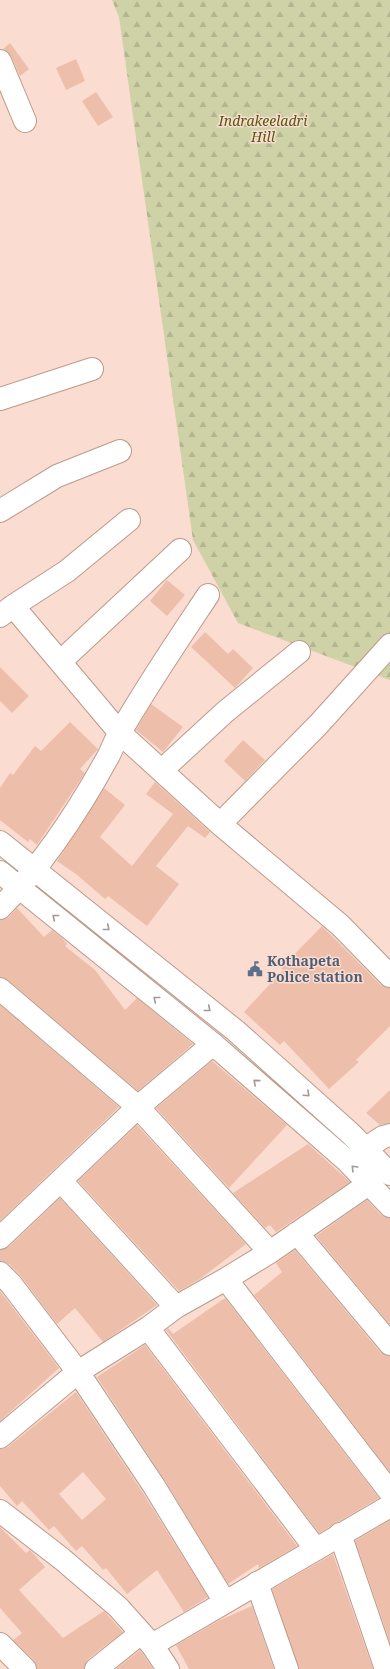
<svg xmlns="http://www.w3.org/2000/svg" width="390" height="1669" viewBox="0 0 390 1669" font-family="'Noto Serif',serif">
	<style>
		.forest { fill: url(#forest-firs) }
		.building { fill: #edbfab; fill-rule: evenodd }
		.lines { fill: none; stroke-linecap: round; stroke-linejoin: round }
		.minor-casing { stroke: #bc9a8b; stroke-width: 24 }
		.tertiary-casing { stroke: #bc9a8b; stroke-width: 24 }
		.minor { stroke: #fff; stroke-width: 22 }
		.tertiary { stroke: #fff; stroke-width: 22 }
		.oneway { stroke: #a09996 }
		.labels { text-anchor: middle; stroke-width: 3; stroke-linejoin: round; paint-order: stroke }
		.park-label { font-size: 14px; font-style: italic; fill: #575912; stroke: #fadcd0 }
		.service-label { font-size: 14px; font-weight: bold; fill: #4e5e75; stroke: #fadcd0; text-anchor: start }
	</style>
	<defs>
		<pattern id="forest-firs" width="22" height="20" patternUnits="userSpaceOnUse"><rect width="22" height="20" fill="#ced2a6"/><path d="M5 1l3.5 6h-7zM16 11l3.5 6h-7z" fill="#b2b58f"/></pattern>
	</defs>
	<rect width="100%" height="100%" fill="#fadcd0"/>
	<path class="forest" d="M 112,0 L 390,0 L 390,680 L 238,623 L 193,540 L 119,17 Z"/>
	<path class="building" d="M 10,43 L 29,69 L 20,76 L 11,56 L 3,49 Z
		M 76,59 L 85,81 L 66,90 L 56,68 Z
		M 96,92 L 113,117 L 98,126 L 82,101 Z
		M 167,580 L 185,595 L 167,616 L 150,601 Z
		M 205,632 L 228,654 L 233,649 L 253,668 L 235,688 L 191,647 Z
		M 0,667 L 29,696 L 12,713 L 0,701 Z
		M 151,704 L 183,727 L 163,752 L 136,730 Z
		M 70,722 L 98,749 L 80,769 L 85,773 L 37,845 L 30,839 L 28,842 L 0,820 L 0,788 L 10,773 L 13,775 L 35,746 L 41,751 Z
		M 243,740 L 265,760 L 245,781 L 224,761 Z
		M 155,782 L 210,832 L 205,838 L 188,826 L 156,866 L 179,884 L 147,926 L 108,896 L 105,899 L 76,874 L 57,861 L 104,788 L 125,805 L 100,837 L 132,866 L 173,814 L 146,794 Z
		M 17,908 L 44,937 L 52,930 L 62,938 L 67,944 L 65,946 L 95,970 L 125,1010 L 137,998 L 193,1044 L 138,1091 L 8,980 L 0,977 L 0,920 L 9,917 Z
		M 322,926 L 381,985 L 390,988 L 390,1026 L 356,1060 L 359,1062 L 329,1089 L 284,1041 L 280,1045 L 244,1012 L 283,970 L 281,968 Z
		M 0,1005 L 119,1107 L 0,1221 Z
		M 212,1061 L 287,1125 L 229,1188 L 156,1108 Z
		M 390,1090 L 390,1123 L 380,1125 L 366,1113 Z
		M 137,1125 L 246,1244 L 200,1279 L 179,1291 L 78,1181 Z
		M 308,1144 L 350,1182 L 276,1232 L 270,1225 L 265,1228 L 233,1193 Z
		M 60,1198 L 157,1305 L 103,1342 L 75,1308 L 57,1324 L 20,1275 L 9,1264 L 0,1261 L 0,1250 L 9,1247 Z
		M 367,1200 L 381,1215 L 390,1218 L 390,1325 L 316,1236 Z
		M 295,1250 L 380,1352 L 390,1356 L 390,1472 L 254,1295 L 282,1272 L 276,1263 Z
		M 0,1291 L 59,1368 L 0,1421 Z
		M 225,1298 L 379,1498 L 319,1533 L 166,1330 L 168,1328 L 173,1334 Z
		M 145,1345 L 297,1546 L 259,1568 L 258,1564 L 228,1584 L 164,1479 L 97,1377 Z
		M 76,1392 L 143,1493 L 208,1597 L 184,1612 L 157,1570 L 127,1594 L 106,1568 L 103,1570 L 82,1546 L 76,1551 L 54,1526 L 49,1530 L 22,1501 L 17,1506 L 0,1486 L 0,1449 L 8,1447 ZM 83,1472 L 106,1499 L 82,1520 L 59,1494 Z
		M 390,1520 L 390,1642 L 355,1541 Z
		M 0,1527 L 26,1553 L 30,1550 L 45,1567 L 19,1590 L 63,1638 L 104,1611 L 123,1632 L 88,1659 L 84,1669 L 37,1669 L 34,1660 L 13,1640 L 22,1633 L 0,1608 Z
		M 333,1554 L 373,1669 L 299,1669 L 272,1589 Z
		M 252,1606 L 274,1669 L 189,1669 L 176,1645 L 218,1621 Z
		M 140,1650 L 153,1669 L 116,1669 Z"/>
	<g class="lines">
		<g class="minor-casing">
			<path id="minor" d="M 0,61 L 25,121
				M 0,399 L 92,369
				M 0,511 L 57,476 L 120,451
				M 13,606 L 120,733 L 220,824 L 340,925 L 390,976
				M 0,616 L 13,606 L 67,571 L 129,520
				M 60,662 L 180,550
				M 162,770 L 225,712 L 299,652
				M 220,824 L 318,725 L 390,645
				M 0,908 C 44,864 79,810 109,755 C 113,747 116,738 121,731 C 148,684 178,640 208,595
				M 0,989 L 138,1107 L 270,1252
				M 365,1149 L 383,1137 L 390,1135
				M 61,1181 L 176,1307
				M 297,1233 L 390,1344
				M 0,1238 L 138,1107 L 213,1044
				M 0,1273 L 11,1284 L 78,1372 L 154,1486 L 225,1602
				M 226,1279 L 390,1492
				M 148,1328 L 315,1548
				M 0,1437 L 78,1372 L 148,1328 L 176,1307 L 226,1279 L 270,1252 L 370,1183
				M 340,1534 L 386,1669
				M 257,1583 L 287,1669
				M 0,1644 L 25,1669
				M 152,1645 L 168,1669
				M 96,1669 L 141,1633"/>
		</g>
		<g class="tertiary-casing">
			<path id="tertiary" d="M 0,842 L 236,1031 L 351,1134 L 390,1174
				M 0,872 L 213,1044 L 346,1160 L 390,1206
				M 0,1511 L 62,1559 L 118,1607 L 152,1645 L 390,1506"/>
		</g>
		<use href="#minor" class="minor"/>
		<use href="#tertiary" class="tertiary"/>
	</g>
	<defs><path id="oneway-chevron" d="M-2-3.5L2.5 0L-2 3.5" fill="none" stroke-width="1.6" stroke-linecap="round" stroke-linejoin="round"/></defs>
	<g class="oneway">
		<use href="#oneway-chevron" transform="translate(55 917) rotate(-141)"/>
		<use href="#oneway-chevron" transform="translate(107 928) rotate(39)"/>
		<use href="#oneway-chevron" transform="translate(156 999) rotate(-141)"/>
		<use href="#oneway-chevron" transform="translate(208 1009) rotate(39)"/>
		<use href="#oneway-chevron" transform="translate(256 1082) rotate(-139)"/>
		<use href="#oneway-chevron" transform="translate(307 1094) rotate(43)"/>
		<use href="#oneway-chevron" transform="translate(354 1168) rotate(-135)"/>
	</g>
	<defs>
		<g id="civic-bare" transform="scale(1.2)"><path d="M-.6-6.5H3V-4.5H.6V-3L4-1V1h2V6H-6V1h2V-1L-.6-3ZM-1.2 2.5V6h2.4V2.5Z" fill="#5c6f8a" stroke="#fadcd0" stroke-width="2.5" paint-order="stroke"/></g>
	</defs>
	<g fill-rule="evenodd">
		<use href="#civic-bare" x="255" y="969"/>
	</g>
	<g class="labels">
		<g class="park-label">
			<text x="263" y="126">Indrakeeladri<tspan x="263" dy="16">Hill</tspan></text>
		</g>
		<g class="service-label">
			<text x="267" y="966">Kothapeta<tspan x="267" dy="16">Police station</tspan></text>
		</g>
	</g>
</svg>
